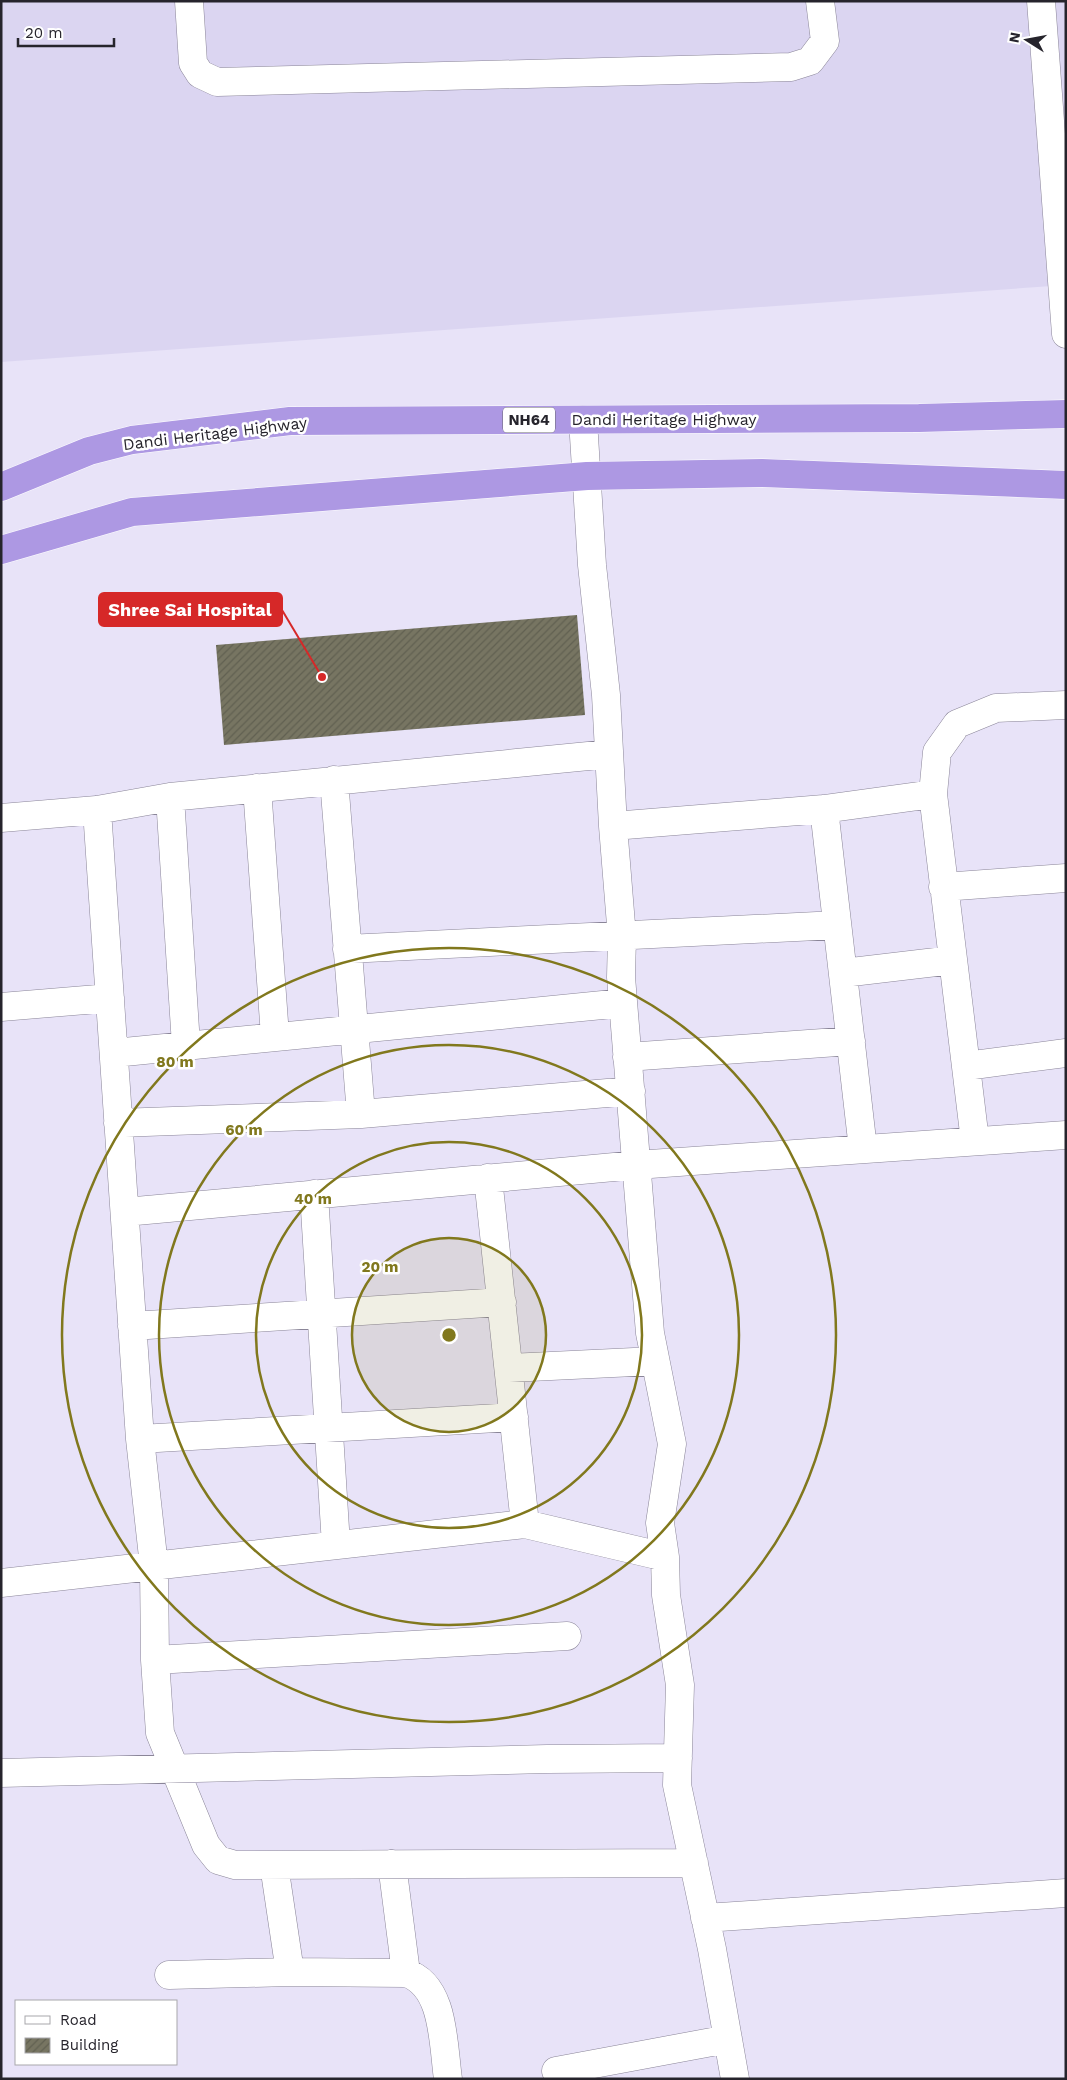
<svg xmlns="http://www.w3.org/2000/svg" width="1067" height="2080" viewBox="0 0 1067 2080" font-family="'Work Sans',sans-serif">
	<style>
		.built { fill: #dbd5f1 }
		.building { fill: url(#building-hatch) }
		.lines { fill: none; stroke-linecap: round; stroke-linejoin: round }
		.minor-casing { stroke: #8a8598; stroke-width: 29 }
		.highway-casing { stroke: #fff; stroke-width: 29 }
		.minor { stroke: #fff; stroke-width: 28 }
		.highway { stroke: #ad98e3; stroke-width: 28 }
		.ring { fill: none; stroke: #81781d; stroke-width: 2.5 }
		.labels { text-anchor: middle; stroke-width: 5; stroke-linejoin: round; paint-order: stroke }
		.shield { fill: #fff; stroke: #67666b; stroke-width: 1 }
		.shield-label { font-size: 15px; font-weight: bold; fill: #26242c }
		.street-label { font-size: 16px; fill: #26242c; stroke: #fff }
		.centre { fill: #81781d; stroke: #fff; stroke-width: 2.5 }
		.ring-label { font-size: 15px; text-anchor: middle; font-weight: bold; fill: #81781d; stroke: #fff; stroke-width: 5; stroke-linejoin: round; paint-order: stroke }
		.leader { fill: none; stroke: #d62828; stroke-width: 2 }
		.callout-dot { fill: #d62828; stroke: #fff; stroke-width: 2 }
		.callout { fill: #d62828; stroke: #d62828; stroke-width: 2 }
		.callout-label { font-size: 18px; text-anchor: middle; font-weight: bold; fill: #fff }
	</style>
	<defs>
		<pattern id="building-hatch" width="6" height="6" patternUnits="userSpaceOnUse" patternTransform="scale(1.25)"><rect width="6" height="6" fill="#777562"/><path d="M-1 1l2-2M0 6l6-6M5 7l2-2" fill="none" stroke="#616051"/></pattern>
	</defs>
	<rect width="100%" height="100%" fill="#e8e3f8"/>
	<path class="built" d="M 1,1 L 1066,1 L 1066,285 L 1,362 Z"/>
	<path class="building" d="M 577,615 L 585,715 L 224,745 L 216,645 Z"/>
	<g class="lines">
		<g class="minor-casing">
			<path id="minor" d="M 189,1 L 193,63 L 200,74 L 217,82 L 791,67 L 810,61 L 825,41 L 820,1
				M 1041,1 L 1066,334
				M 583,420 L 592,565 L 606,695 L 613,826 L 622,937 L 621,977 L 650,1333 L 672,1444 L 660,1523 L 665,1557 L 666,1595 L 680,1685 L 677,1785 L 712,1949 L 735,2079
				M 334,780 L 361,1114
				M 257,788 L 275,1036
				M 170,797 L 186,1045
				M 824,809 L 863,1149
				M 97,810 L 140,1439 L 154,1566 L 155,1660 L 160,1733 L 206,1845 L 218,1860 L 235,1865 L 694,1863
				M 1,818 L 97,810 L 170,797 L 609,754
				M 613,826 L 824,809 L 933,794
				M 943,887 L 1066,878
				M 347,949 L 837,925
				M 843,973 L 953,960
				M 1,1007 L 110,998
				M 114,1053 L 623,1003
				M 627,1057 L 851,1041
				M 966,1066 L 1066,1053
				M 118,1123 L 361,1114 L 631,1091
				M 975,1141 L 933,794 L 937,752 L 957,724 L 996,708 L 1066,705
				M 488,1178 L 525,1524
				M 314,1194 L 336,1545
				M 125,1212 L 636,1165 L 1066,1135
				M 132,1326 L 502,1302
				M 509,1368 L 655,1361
				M 140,1439 L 514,1417
				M 1,1583 L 525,1524 L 665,1557
				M 155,1660 L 567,1636
				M 1,1773 L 547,1759 L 678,1758
				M 392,1864 L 406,1973
				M 274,1865 L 290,1972
				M 705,1918 L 1066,1893
				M 169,1975 L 290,1972 L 406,1973 C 445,1985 443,2045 448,2079
				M 556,2071 L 728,2039"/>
		</g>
		<g class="highway-casing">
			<path id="highway" d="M 1,487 L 89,451 L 132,440 L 290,421 L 919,418 L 1066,414
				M 1,550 L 132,512 L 587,476 L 762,473 L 1066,485"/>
		</g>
		<use href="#minor" class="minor"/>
		<use href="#highway" class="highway"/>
	</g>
	<circle cx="449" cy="1335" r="97" fill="#81781d" fill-opacity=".12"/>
	<g class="ring">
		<circle cx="449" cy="1335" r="97"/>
		<circle cx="449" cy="1335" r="193"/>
		<circle cx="449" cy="1335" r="290"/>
		<circle cx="449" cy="1335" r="387"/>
	</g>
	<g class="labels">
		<rect class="shield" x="503" y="407.5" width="52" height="25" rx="4"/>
		<g class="shield-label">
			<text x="529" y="425">NH64</text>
		</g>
		<g class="street-label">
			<text x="664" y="425">Dandi Heritage Highway</text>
			<text transform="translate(215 433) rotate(-7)" y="6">Dandi Heritage Highway</text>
		</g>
	</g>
	<circle cx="449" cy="1335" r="8" class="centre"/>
	<g class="ring-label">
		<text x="175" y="1067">80 m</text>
		<text x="244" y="1135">60 m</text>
		<text x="313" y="1204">40 m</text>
		<text x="380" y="1272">20 m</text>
	</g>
	<path class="leader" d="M322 677L282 610"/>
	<circle class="callout-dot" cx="322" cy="677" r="5"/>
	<rect class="callout" x="99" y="593" width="183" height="33" rx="5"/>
	<g class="callout-label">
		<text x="190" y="616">Shree Sai Hospital</text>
	</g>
	<rect width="1067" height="2080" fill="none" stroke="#26242c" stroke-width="5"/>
	<rect x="15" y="2000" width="162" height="65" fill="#ffffff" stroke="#a8a7ab"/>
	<rect x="25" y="2016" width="25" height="8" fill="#ffffff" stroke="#a8a7ab"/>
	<text x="60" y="2025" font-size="15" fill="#26242c">Road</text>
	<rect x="25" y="2038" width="25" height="15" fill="url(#building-hatch)" stroke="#a8a7ab"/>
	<text x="60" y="2050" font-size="15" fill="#26242c">Building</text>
	<g transform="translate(1027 40) rotate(281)" stroke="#ffffff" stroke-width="4" paint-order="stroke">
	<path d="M0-4L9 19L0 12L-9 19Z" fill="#26242c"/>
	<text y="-8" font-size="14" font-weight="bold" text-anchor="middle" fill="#26242c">N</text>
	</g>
	<path d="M18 38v8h96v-8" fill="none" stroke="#26242c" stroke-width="2.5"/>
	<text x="25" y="38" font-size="15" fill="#26242c" stroke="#ffffff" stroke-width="4" paint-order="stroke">20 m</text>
</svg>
